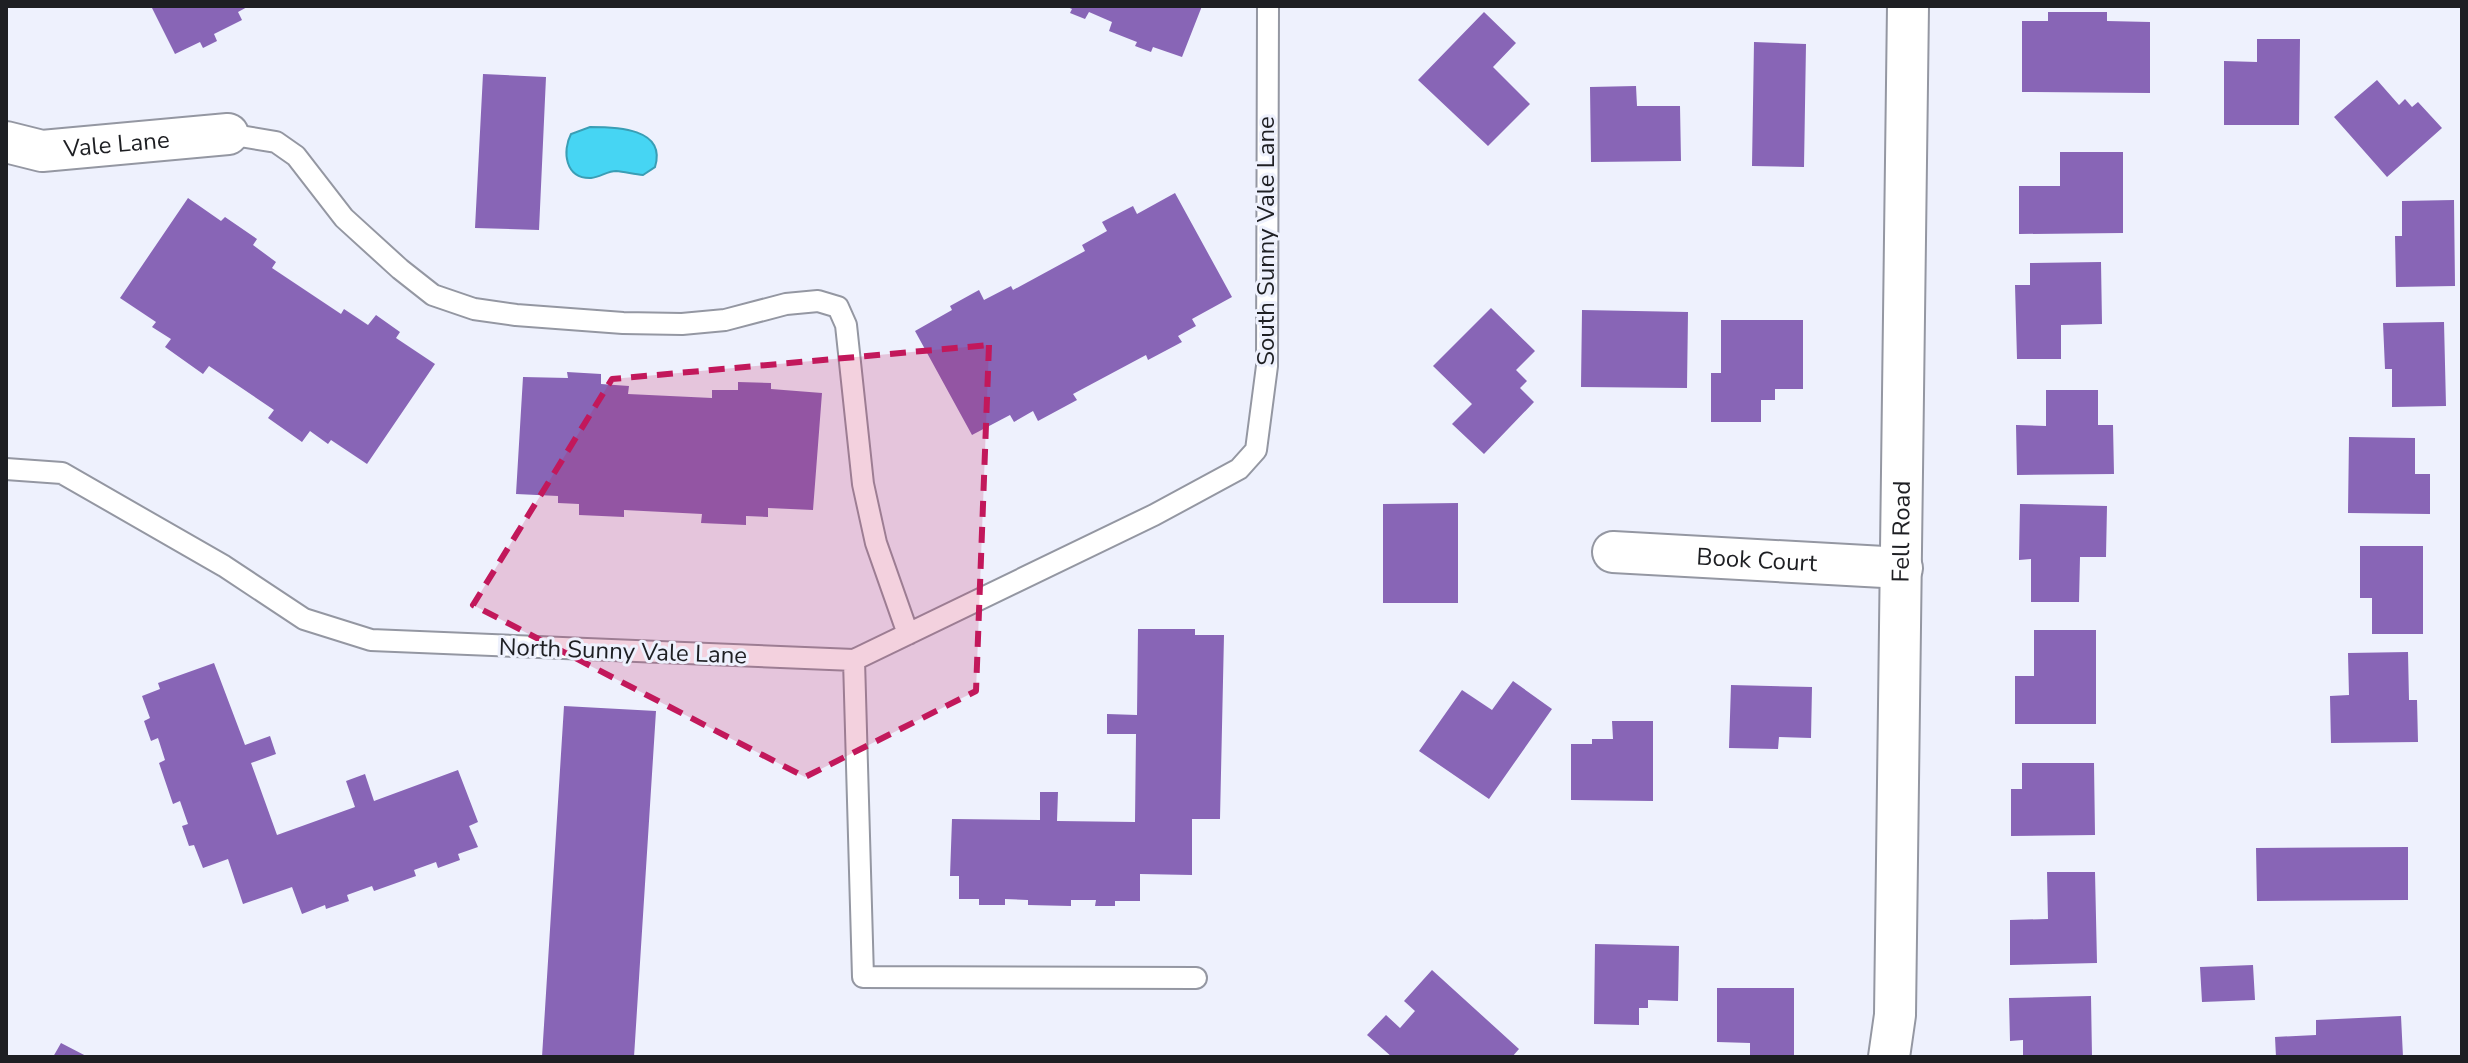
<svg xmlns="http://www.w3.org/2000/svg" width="2468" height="1063" viewBox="0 0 2468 1063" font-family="'Nunito Sans',sans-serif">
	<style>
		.water { fill: #46d5f3; stroke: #3a9eb5; stroke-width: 2 }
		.building { fill: #8865b6 }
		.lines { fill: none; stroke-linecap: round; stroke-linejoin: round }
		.lane-casing { stroke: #9497a2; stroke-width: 24 }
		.street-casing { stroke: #9497a2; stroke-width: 44 }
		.lane { stroke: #fff; stroke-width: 20 }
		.street { stroke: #fff; stroke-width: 40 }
		.marked { fill: #c2185b; fill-opacity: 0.2; stroke: #c2185b; stroke-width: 6; stroke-dasharray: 16 10; stroke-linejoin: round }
		.labels { text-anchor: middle; stroke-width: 6; stroke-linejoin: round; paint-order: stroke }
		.street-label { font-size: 24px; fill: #1e1f23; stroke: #eef1fd }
	</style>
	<rect width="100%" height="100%" fill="#eef1fd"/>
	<path class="water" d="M 590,127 C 616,127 667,128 655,167 L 643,175 C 634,174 625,172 616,171 C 608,171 600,177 591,178 C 565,179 562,151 571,134 Z"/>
	<path class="building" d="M 151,6 L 249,6 L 238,12 L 242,20 L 214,34 L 217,41 L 203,48 L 200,42 L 175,54 Z
		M 1065,6 L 1202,6 L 1182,57 L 1153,47 L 1151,52 L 1135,46 L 1137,42 L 1109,31 L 1112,22 L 1089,12 L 1085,19 L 1070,13 L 1072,9 Z
		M 1484,12 L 1516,43 L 1493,67 L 1530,104 L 1488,146 L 1418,80 Z
		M 2048,12 L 2107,12 L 2107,21 L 2150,22 L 2150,93 L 2022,92 L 2022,21 L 2048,21 Z
		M 2257,39 L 2300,39 L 2299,125 L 2224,125 L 2224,61 L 2257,62 Z
		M 1754,42 L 1806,44 L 1804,167 L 1752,166 Z
		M 483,74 L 546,77 L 539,230 L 475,228 Z
		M 2377,80 L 2399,105 L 2405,99 L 2412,107 L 2418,102 L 2442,128 L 2387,177 L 2334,117 Z
		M 1636,86 L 1637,106 L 1680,106 L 1681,161 L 1591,162 L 1590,87 Z
		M 2060,152 L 2123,152 L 2123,233 L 2019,234 L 2019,186 L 2060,186 Z
		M 1175,193 L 1232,297 L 1192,319 L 1196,326 L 1178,336 L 1182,342 L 1148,360 L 1146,355 L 1073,394 L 1077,400 L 1038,421 L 1033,411 L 1014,422 L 1010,415 L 972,435 L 915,331 L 952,310 L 950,306 L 979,290 L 984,300 L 1011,286 L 1013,290 L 1085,251 L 1082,245 L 1107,231 L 1102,222 L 1133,206 L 1137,214 Z
		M 188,198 L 221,221 L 225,217 L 257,239 L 253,245 L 276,262 L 272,268 L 341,314 L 344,309 L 368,325 L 376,315 L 400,332 L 396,338 L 435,364 L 367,464 L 331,440 L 328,444 L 310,431 L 302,442 L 268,418 L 274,410 L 209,366 L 203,374 L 165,347 L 171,339 L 152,327 L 156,322 L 120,298 Z
		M 2454,200 L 2455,286 L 2396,287 L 2395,236 L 2402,236 L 2402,201 Z
		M 2101,262 L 2102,324 L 2061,325 L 2061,359 L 2017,359 L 2015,285 L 2030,285 L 2030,263 Z
		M 1491,308 L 1535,351 L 1516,370 L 1527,381 L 1520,388 L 1534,402 L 1484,454 L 1452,424 L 1472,404 L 1433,366 Z
		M 1582,310 L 1688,312 L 1687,388 L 1581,387 Z
		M 1721,320 L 1803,320 L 1803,389 L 1775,389 L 1775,400 L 1761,400 L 1761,422 L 1711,422 L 1711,373 L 1721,373 Z
		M 2444,322 L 2446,406 L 2392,407 L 2392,369 L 2385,369 L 2383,323 Z
		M 567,372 L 601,374 L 601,384 L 629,386 L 628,394 L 712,398 L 712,390 L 738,390 L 738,382 L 771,383 L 771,389 L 822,393 L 813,510 L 768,508 L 768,517 L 746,516 L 746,525 L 701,523 L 702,514 L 624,510 L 624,517 L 579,515 L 579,504 L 558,503 L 558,496 L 516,494 L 523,377 L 568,378 Z
		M 2046,390 L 2098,390 L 2098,425 L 2113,425 L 2114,474 L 2017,475 L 2016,425 L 2046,426 Z
		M 2349,437 L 2415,438 L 2415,474 L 2430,474 L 2430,514 L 2348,513 Z
		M 1458,503 L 1458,603 L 1383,603 L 1383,504 Z
		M 2020,504 L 2107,506 L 2106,557 L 2080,557 L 2079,602 L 2031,602 L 2031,559 L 2019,560 Z
		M 2360,546 L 2423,546 L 2423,634 L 2372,634 L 2372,598 L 2360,598 Z
		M 1138,629 L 1195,629 L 1195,635 L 1224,635 L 1220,819 L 1192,819 L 1192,875 L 1140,874 L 1140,901 L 1115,901 L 1115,906 L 1095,906 L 1096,900 L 1071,900 L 1071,906 L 1028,905 L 1028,900 L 1005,899 L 1005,905 L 979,905 L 979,899 L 959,899 L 959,876 L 950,876 L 952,819 L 1040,820 L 1040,792 L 1058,792 L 1057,821 L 1135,822 L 1136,734 L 1107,734 L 1107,714 L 1137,715 Z
		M 2034,630 L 2096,630 L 2096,724 L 2015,724 L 2015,676 L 2034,676 Z
		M 2408,652 L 2409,700 L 2417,700 L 2418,742 L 2331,743 L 2330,696 L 2349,695 L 2348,653 Z
		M 214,663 L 245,745 L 270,736 L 276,754 L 251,763 L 277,835 L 355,807 L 346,781 L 365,774 L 374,801 L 458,770 L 478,822 L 469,826 L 478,847 L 458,854 L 460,860 L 438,868 L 436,862 L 414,870 L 416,876 L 374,891 L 372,886 L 347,895 L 349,901 L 326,909 L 325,905 L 302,914 L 292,887 L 243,904 L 228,859 L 203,868 L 194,845 L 189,846 L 182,826 L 188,824 L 180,801 L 173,804 L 159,763 L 165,760 L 158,738 L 151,741 L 144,721 L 150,718 L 142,696 L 160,689 L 158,683 Z
		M 1513,681 L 1552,709 L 1489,799 L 1419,751 L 1462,690 L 1492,710 Z
		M 1731,685 L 1812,687 L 1811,738 L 1779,737 L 1778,749 L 1729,748 Z
		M 564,706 L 656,711 L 634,1057 L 542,1057 Z
		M 1612,721 L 1653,721 L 1653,801 L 1571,800 L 1571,744 L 1592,744 L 1592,739 L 1613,739 Z
		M 2022,763 L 2094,763 L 2095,835 L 2011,836 L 2011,789 L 2022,789 Z
		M 2408,847 L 2408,900 L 2257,901 L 2256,848 Z
		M 2047,872 L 2095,872 L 2097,963 L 2010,965 L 2010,920 L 2048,919 Z
		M 1595,944 L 1679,946 L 1678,1001 L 1648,1000 L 1648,1008 L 1639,1008 L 1639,1025 L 1594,1024 Z
		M 2253,965 L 2255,1000 L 2202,1002 L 2200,967 Z
		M 1432,970 L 1519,1049 L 1512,1057 L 1392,1057 L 1367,1035 L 1386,1015 L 1400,1028 L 1415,1011 L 1404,1001 Z
		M 1717,988 L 1794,988 L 1794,1057 L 1750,1057 L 1750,1043 L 1717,1042 Z
		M 2091,996 L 2092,1057 L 2023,1057 L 2023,1040 L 2010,1041 L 2009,998 Z
		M 2401,1016 L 2403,1057 L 2276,1057 L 2275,1037 L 2316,1035 L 2316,1020 Z
		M 61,1043 L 88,1057 L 53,1057 Z"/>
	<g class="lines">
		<g class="lane-casing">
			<path id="lane" d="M 228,134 L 276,142 L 296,156 L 344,218 L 400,269 L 433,295 L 474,309 L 516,315 L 623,323 L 682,324 L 725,320 L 786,304 L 818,301 L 838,307 L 846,325 L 863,484 L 876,543 L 908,634
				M 6,469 L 62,473 L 224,566 L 304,619 L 371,640 L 854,660 L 1154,515 L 1239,469 L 1256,450 L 1267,366 L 1268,6
				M 854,660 L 863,977 L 1196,978"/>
		</g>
		<g class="street-casing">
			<g id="street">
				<path id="s1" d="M 6,142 L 42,151 L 228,134"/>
				<path id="s2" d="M 1613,552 L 1902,568"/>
				<path id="s3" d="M 1889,1057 L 1895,1015 L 1908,6"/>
			</g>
		</g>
		<use href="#lane" class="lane"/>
		<use href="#street" class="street"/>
	</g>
	<path class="marked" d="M 989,345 L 976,691 L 805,777 L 473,605 L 612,379 Z"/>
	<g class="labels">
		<g class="street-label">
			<text dy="8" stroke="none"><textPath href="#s1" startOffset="112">Vale Lane</textPath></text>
			<text transform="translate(1266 241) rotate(-90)" y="8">South Sunny Vale Lane</text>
			<text dy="8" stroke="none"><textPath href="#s3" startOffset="526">Fell Road</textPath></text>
			<text dy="8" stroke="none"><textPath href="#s2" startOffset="144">Book Court</textPath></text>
			<text transform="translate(623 651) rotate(2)" y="8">North Sunny Vale Lane</text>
		</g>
	</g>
	<rect width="2468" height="1063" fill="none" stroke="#1e1f23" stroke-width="16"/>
</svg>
